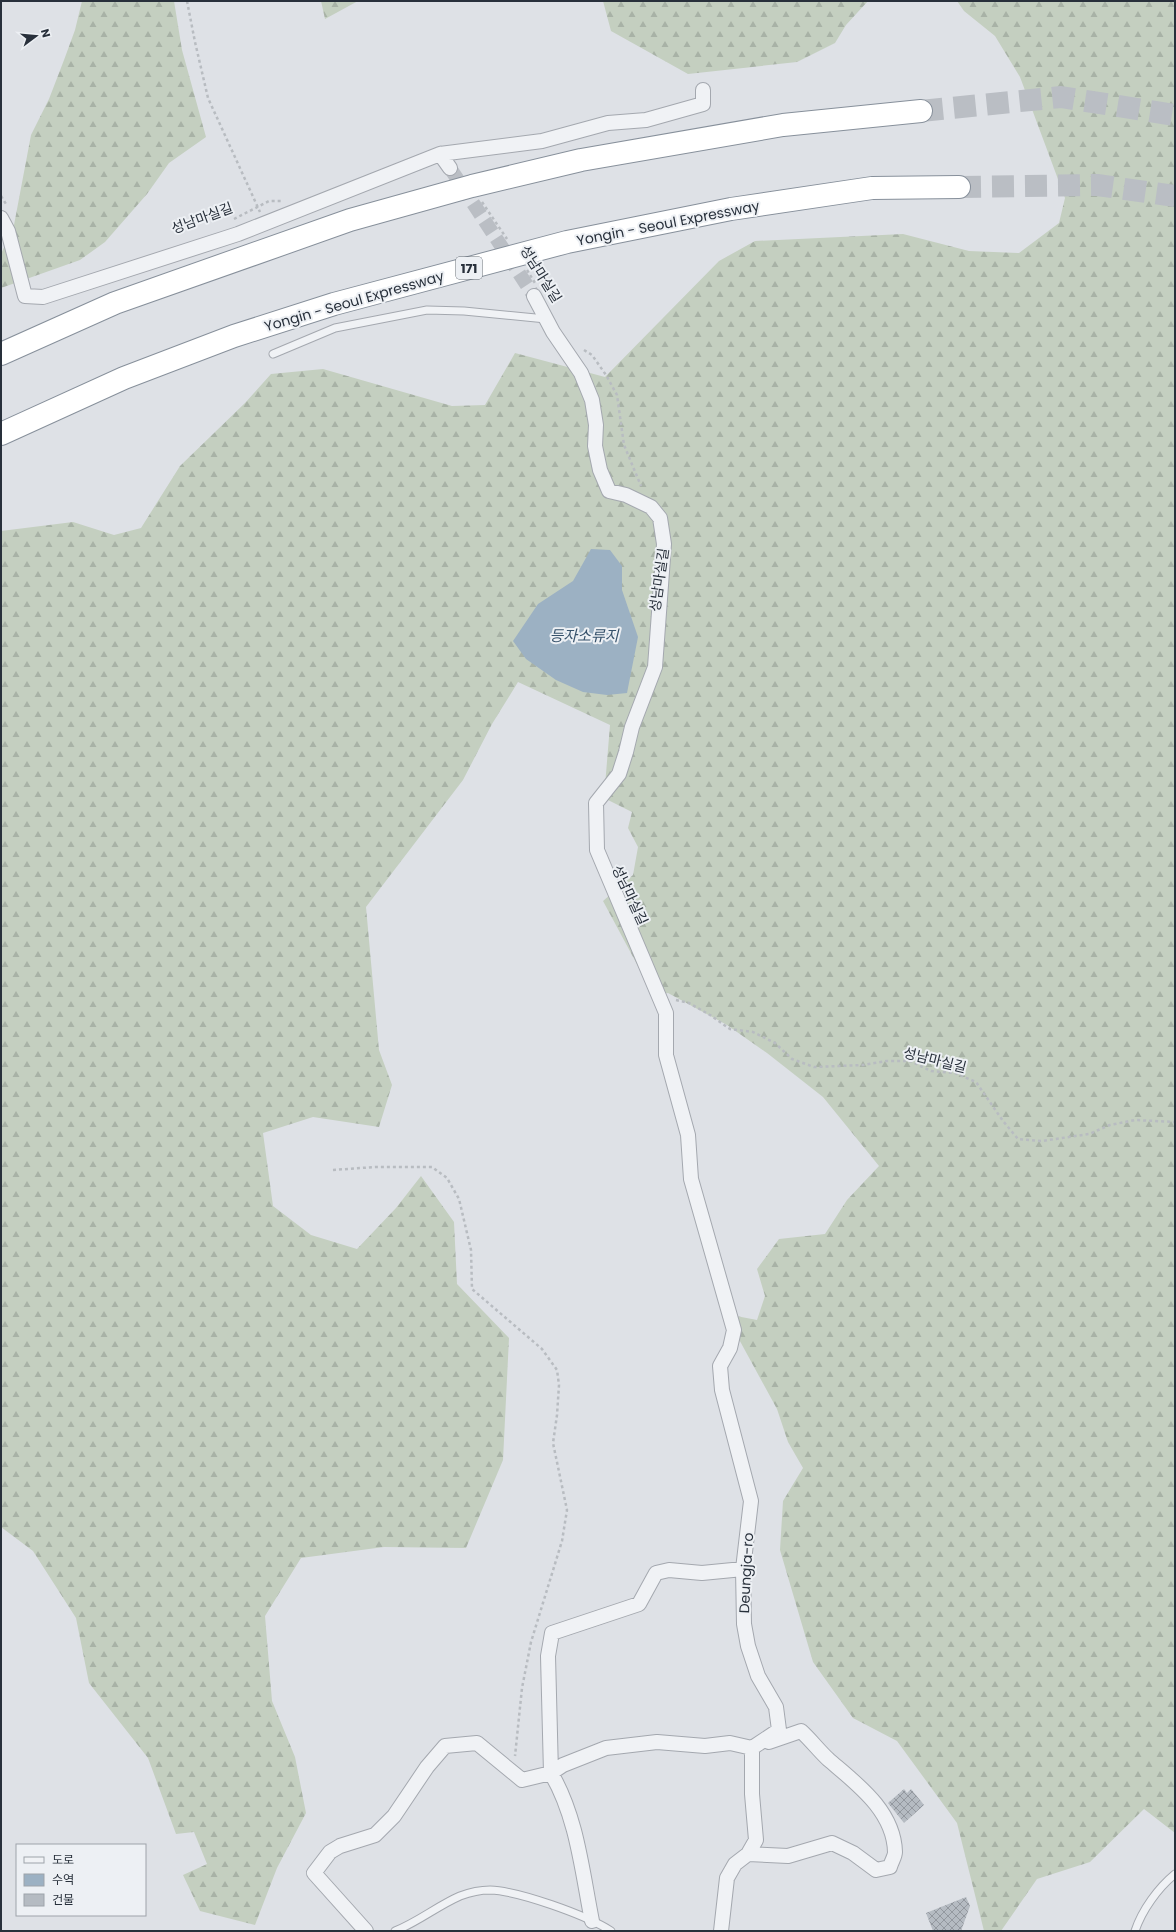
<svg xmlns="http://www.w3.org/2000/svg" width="1176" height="1932" viewBox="0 0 1176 1932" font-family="Poppins,'Noto Sans KR',sans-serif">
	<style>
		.forest { fill: url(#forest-firs) }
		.water { fill: #9cb1c3 }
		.building { fill: url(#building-cross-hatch) }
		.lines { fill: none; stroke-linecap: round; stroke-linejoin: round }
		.street-tunnel { stroke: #babec4; stroke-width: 14; stroke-dasharray: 14 7; stroke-linecap: butt }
		.highway-tunnel { stroke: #babec4; stroke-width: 22; stroke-dasharray: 22 11; stroke-linecap: butt }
		.lane-casing { stroke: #a4a8af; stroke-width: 9 }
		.street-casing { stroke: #a4a8af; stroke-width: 16 }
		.highway-casing { stroke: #87909b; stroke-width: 24 }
		.path { stroke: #b8bcc1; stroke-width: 2.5; stroke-dasharray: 3 3; stroke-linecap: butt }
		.lane { stroke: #f0f2f5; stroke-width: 7 }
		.street { stroke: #f0f2f5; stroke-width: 14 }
		.highway { stroke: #fff; stroke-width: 22 }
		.labels { text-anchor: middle; stroke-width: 4; stroke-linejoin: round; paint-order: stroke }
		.shield { fill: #edf0f4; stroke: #636a72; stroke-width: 1 }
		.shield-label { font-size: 13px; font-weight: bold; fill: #28303b }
		.street-label { font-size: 14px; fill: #28303b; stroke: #edf0f4 }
		.water-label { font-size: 15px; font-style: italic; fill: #37526b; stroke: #edf0f4 }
	</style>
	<defs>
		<pattern id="forest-firs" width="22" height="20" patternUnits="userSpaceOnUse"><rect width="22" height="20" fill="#c4cfc0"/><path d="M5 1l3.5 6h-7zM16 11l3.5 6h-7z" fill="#a8b2a6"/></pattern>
		<pattern id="building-cross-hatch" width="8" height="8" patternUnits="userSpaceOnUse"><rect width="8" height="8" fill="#b5bbc2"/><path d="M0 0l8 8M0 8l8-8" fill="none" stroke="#93989f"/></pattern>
	</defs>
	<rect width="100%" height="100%" fill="#dee1e6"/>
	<path class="forest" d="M 82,1 L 174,1 L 182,50 L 206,137 L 169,163 L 147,194 L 105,242 L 80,260 L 1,288 L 1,254 L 14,225 L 31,135 L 49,99 L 64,60 L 75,30 Z
		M 321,1 L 358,1 L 325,19 Z
		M 603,1 L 868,1 L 846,25 L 835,43 L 797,62 L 688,74 L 611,31 Z
		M 957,1 L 1175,1 L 1175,1833 L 1144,1809 L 1090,1862 L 1037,1879 L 1001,1931 L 984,1931 L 957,1823 L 897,1741 L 853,1718 L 813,1662 L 780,1550 L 783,1501 L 803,1468 L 788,1442 L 777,1409 L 735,1332 L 731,1315 L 757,1320 L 765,1296 L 757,1269 L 779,1239 L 825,1234 L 847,1200 L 879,1166 L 823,1097 L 767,1053 L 727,1025 L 668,993 L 654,996 L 603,901 L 633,875 L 638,847 L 628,828 L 632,812 L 604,798 L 610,725 L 518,682 L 492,724 L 463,780 L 366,907 L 379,1050 L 392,1085 L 379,1127 L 313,1117 L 263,1133 L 273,1206 L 311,1235 L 357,1249 L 396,1208 L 421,1176 L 454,1222 L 457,1284 L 509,1338 L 503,1460 L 466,1548 L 384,1547 L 301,1558 L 265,1616 L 272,1701 L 295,1757 L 306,1813 L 277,1868 L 255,1925 L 200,1911 L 183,1875 L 207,1864 L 194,1832 L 176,1834 L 148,1758 L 89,1683 L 76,1618 L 33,1551 L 1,1527 L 1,531 L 73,522 L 114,535 L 141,528 L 180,466 L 245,403 L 271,374 L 323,369 L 452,406 L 485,405 L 515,353 L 605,377 L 719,261 L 755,241 L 903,234 L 969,251 L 1019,253 L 1059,223 L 1065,198 L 1020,77 L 995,36 L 964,11 Z"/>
	<path class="water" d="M 591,549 L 610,550 L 622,566 L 622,590 L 638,637 L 627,693 L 607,695 L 583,692 L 556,680 L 526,659 L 513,641 L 538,604 L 573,581 Z"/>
	<path class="building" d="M 904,1789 L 907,1793 L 911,1789 L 924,1805 L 904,1823 L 888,1803 Z
		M 966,1897 L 970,1906 L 961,1931 L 933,1931 L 926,1913 Z"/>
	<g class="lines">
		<path class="street-tunnel" d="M 450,168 L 534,296"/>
		<path class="highway-tunnel" d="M 921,111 L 1061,97 L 1175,115
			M 959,187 L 1097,185 L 1175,196"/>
		<g class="lane-casing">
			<path id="lane" d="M 273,354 L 335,328 L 427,310 L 464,311 L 546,319
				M 395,1931 C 418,1922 437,1906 460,1896 C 468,1893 481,1890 490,1890 C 519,1891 586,1915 611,1931
				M 1135,1931 C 1142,1910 1158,1888 1175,1874"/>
		</g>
		<g class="street-casing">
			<path id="street" d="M 440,154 L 542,141 L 608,123 L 646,120 L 703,104 L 703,90
				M 1,218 L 8,231 L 25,296 L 43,297 L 238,234 L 440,154 L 450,168
				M 534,296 L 553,332 L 581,373 L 592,400 L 596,425 L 595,446 L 600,470 L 609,491 L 626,495 L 651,507 L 660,518 L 664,544 L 655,667 L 632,727 L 626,752 L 619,774 L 596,803 L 597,850 L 666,1013 L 666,1055 L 688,1135 L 691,1179 L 734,1330 L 730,1348 L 720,1366 L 722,1390 L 751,1501 L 743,1569 L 744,1624 L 748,1646 L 758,1676 L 776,1707 L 779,1730 L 752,1748
				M 748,1854 L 788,1856 L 832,1843 L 853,1853 L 876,1870 L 890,1867 C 891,1862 895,1857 895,1852 C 894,1811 857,1784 829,1760 C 819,1751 811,1740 801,1731 L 769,1742
				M 592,1921 C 582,1871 577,1817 551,1773 L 548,1656 L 552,1633 L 639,1604 L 656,1573 L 669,1570 L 702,1573 L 743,1569
				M 366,1931 L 314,1873 L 330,1852 L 340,1846 L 375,1835 L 394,1816 L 427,1767 L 445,1746 L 477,1743 L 522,1780 L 551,1773 L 563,1765 L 606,1748 L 657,1742 L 705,1746 L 730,1743 L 752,1748
				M 721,1931 L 727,1878 L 735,1864 L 748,1854 L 756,1840 L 752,1794 L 752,1748"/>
		</g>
		<g class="highway-casing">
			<path id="highway" d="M 1,354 L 115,303 L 350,220 L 472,186 L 581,160 L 783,125 L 921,111
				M 1,434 L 124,378 L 234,336 L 334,304 L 567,242 L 731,209 L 872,188 L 959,187"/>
		</g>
		<path class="path" d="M 187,1 L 195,42 L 208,98 L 260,212
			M 1,196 L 6,204
			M 482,202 L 507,239
			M 234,219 L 269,201 L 281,201
			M 527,270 L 535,283
			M 584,350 L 592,355 L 606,375 L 617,395 L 624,445 L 641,486
			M 676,1000 L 689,1003 L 710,1015 L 730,1029 L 753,1032 L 775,1043 L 792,1059 L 814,1067 L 863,1065 L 886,1061 L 910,1061 L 931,1071 L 955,1073 L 976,1082 L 1003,1121 L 1018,1139 L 1042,1141 L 1089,1134 L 1110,1125 L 1135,1120 L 1175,1122
			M 333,1170 L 375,1167 L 432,1167 L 447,1178 L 459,1199 L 471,1250 L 472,1289 L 542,1349 L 557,1370 L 559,1385 L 557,1415 L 553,1443 L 567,1510 L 562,1541 L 531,1642 L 522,1688 L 515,1756"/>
		<use href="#lane" class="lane"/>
		<use href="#street" class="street"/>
		<use href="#highway" class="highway"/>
	</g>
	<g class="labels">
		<rect class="shield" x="456" y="257" width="26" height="22" rx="3"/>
		<g class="shield-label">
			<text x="469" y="273">171</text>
		</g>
		<g class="street-label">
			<text transform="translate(202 218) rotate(-20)" y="5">성남마실길</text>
			<text transform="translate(668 223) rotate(-11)" y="5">Yongin - Seoul Expressway</text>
			<text transform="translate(541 274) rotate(58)" y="5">성남마실길</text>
			<text transform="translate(354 301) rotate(-16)" y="5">Yongin - Seoul Expressway</text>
			<text transform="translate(659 580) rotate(-82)" y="5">성남마실길</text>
			<text transform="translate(630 895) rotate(65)" y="5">성남마실길</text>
			<text transform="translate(935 1060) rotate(14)" y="5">성남마실길</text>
			<text transform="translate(746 1573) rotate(-87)" y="5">Deungja-ro</text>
		</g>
		<g class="water-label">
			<text x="584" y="641">등자소류지</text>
		</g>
	</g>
	<rect width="1176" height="1932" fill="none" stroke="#28303b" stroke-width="4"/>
	<rect x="16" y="1844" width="130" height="72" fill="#edf0f4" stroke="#9ea3aa"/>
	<rect x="24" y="1857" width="20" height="6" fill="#f0f2f5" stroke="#9ea3aa"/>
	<text x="52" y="1864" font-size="12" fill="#28303b">도로</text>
	<rect x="24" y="1874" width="20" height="12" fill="#9cb1c3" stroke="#9ea3aa"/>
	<text x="52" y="1884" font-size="12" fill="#28303b">수역</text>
	<rect x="24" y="1894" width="20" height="12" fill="#b5bbc2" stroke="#9ea3aa"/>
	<text x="52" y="1904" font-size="12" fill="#28303b">건물</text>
	<g transform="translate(36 36) rotate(74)" stroke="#edf0f4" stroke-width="3" paint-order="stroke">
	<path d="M0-3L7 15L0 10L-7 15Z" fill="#28303b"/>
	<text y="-6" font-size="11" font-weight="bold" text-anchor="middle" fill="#28303b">N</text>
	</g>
</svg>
